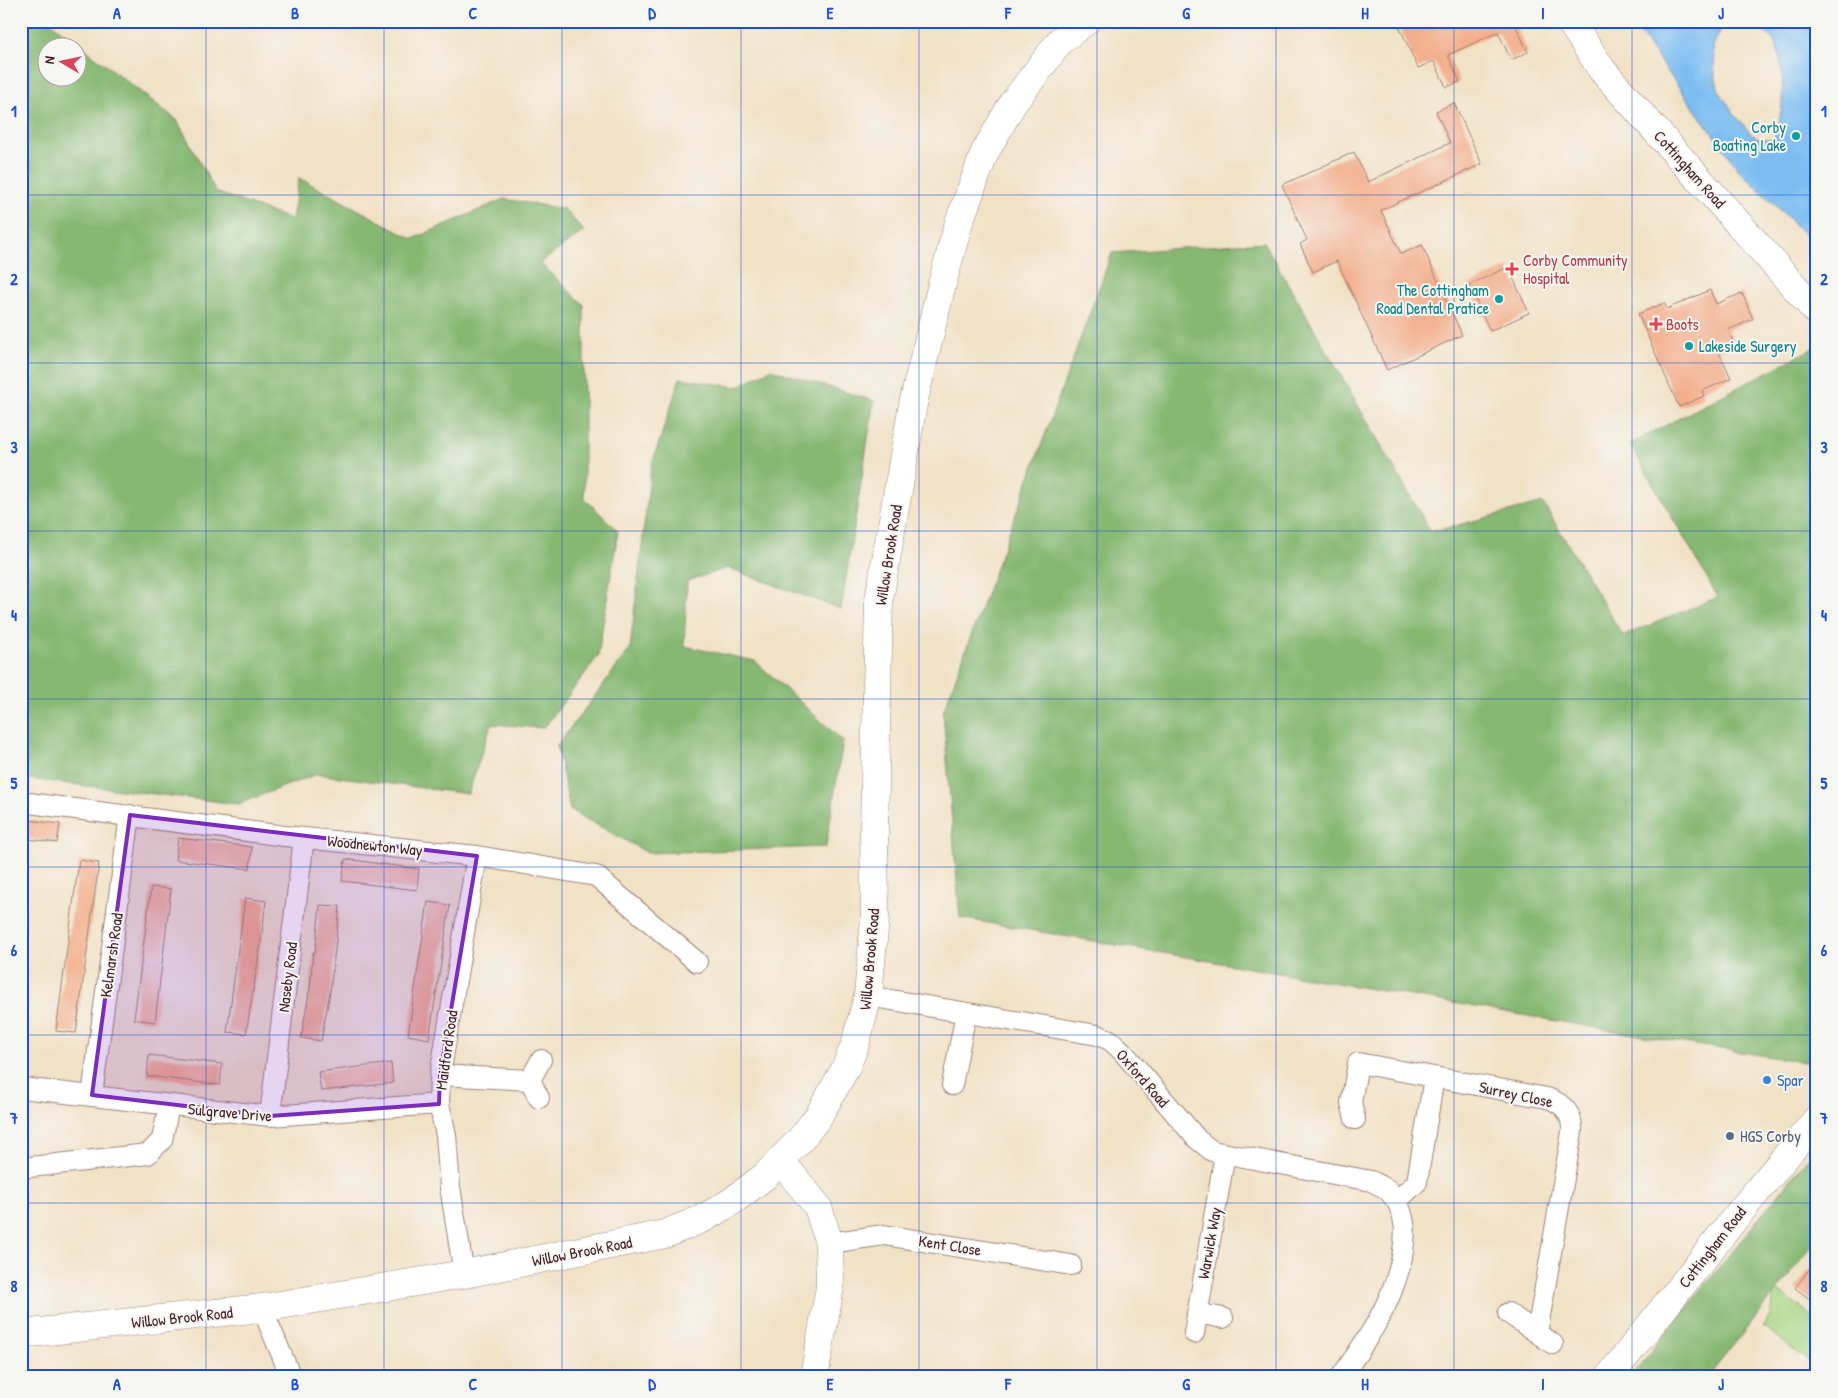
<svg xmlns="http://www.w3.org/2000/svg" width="1838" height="1398" viewBox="0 0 1838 1398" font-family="'Patrick Hand',sans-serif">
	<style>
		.green { fill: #a8d784; stroke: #797b58 }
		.forest { fill: #86b872; stroke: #686c4e; fill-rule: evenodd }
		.water { fill: #7dbdf2; stroke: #646e8e; fill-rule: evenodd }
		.building { fill: #f3af8c }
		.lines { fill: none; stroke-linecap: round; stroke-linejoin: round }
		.street-casing { stroke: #9e8078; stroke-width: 22 }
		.secondary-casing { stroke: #9e8078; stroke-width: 29 }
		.highway-casing { stroke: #9e8078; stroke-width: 29 }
		.street { stroke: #fff; stroke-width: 20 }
		.secondary { stroke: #fff; stroke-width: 28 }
		.highway { stroke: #fff; stroke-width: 28 }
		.marked { fill: #7b2cbf; fill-opacity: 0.2; stroke: #7b2cbf; stroke-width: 4; stroke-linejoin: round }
		.grid { fill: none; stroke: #1d4ed8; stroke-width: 1; stroke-opacity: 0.55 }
		.culture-dot { fill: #0f9aa8; stroke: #f6f6f2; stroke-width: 2 }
		.health-dot { fill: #e0444e; stroke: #f6f6f2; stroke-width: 2 }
		.shop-dot { fill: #3f7fe0; stroke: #f6f6f2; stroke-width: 2 }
		.service-dot { fill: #5c6f8a; stroke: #f6f6f2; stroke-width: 2 }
		.labels { text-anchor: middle; stroke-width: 4; stroke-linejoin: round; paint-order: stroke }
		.culture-label { font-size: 16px; fill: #0d838f; stroke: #f6f6f2; text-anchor: end }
		.street-label { font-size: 16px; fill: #4a1f2b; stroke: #f6f6f2 }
		.health-label { font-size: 16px; fill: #be3a42; stroke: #f6f6f2; text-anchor: start }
		.shop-label { font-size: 16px; fill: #366cbe; stroke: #f6f6f2; text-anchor: start }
		.service-label { font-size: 16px; fill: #4e5e75; stroke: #f6f6f2; text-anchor: start }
		.neatline { fill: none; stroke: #1d4ed8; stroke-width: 2 }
		.grid-label { font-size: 16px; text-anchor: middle; font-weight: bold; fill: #1d4ed8 }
	</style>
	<rect width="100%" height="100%" fill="#f6f6f2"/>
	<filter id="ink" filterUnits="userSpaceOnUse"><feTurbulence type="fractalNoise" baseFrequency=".02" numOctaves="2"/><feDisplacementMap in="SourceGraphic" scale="10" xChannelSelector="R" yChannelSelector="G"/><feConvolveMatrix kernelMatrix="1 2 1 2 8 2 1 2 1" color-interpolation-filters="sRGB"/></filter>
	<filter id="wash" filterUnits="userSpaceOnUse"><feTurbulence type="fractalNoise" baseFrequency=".0096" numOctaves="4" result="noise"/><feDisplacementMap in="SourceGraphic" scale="20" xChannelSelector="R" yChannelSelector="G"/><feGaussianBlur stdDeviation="1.12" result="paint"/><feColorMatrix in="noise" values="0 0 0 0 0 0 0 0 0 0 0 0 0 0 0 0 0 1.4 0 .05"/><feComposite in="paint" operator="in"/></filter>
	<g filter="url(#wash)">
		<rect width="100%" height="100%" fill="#f1e2c6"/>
		<path class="green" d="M 1774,1288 L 1817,1320 L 1817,1367 L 1763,1326 L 1772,1312 Z"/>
		<path class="forest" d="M 21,21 L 49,21 L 177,120 L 216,192 L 292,220 L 299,178 L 413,239 L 504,199 L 564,209 L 584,231 L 540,263 L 584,305 L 584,498 L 618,531 L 598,656 L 544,728 L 491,724 L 468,794 L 317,774 L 238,804 L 21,778 ZM 48,48 L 78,48 L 78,78 L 48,78 Z
			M 1264,242 L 1431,532 L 1543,503 L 1623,636 L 1718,597 L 1630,444 L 1817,346 L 1817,1064 L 1690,1044 L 960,918 L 943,712 L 1112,253 Z
			M 771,369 L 874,401 L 841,609 L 728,568 L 687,581 L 684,646 L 755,661 L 843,741 L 826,847 L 648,853 L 570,810 L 557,746 L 630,649 L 651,467 L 680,378 L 737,387 Z
			M 1817,1147 L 1817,1240 L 1708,1377 L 1630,1377 Z"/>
		<path class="water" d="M 1631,21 L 1817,21 L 1817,246 L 1739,170 ZM 1740,23 C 1750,26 1761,29 1769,35 C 1788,50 1785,121 1773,139 L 1760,139 L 1751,134 L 1736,116 L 1719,91 L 1715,76 L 1713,46 L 1719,31 L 1729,25 Z"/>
		<g id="blocks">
			<path class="building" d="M 1409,21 L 1521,21 L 1515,24 L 1528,52 L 1511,60 L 1498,32 L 1448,55 L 1460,82 L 1446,87 L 1434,61 L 1418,68 L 1399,26 Z
				M 1454,103 L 1482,164 L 1381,210 L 1401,254 L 1422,245 L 1462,335 L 1387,370 L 1337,261 L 1313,272 L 1300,244 L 1307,240 L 1282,185 L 1354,152 L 1368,182 L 1450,143 L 1436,111 Z
				M 1508,267 L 1529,313 L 1490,331 L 1469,285 Z
				M 1710,290 L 1716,304 L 1742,293 L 1753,319 L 1728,330 L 1734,343 L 1718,350 L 1731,378 L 1702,391 L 1704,396 L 1679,407 L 1638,314 L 1664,303 L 1667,309 Z
				M 21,819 L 60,824 L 57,843 L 21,838 Z
				M 178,838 L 252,847 L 250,869 L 175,860 Z
				M 345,859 L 419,869 L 417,890 L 342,881 Z
				M 79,860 L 99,863 L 76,1033 L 56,1031 Z
				M 151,887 L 171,889 L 155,1022 L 134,1019 Z
				M 245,898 L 266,901 L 260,949 L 246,1034 L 227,1032 Z
				M 428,902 L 450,905 L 429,1039 L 408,1035 Z
				M 320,905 L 340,906 L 330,992 L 321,1041 L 301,1038 L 310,988 L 313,952 L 315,953 Z
				M 149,1055 L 222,1064 L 220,1085 L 147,1076 Z
				M 391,1063 L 393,1083 L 321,1091 L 318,1072 Z
				M 1817,1259 L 1817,1293 L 1811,1300 L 1795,1288 Z"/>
		</g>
	</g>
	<g filter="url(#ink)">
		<use href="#blocks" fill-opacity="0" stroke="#9e8078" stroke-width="1"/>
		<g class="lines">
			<g class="street-casing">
				<path id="street" d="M 21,802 L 285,836 L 477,856 L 596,876 L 697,962
					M 868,996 L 1097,1035 L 1110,1040 L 1123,1052 L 1197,1139 L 1212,1151 L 1371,1181 L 1387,1189 L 1397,1201
					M 440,1075 L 530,1080
					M 952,1085 L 966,1013
					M 21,1088 L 270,1116 L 439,1104
					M 92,1095 L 130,815
					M 539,1098 L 530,1080 L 541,1060
					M 270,1116 L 304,838
					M 1355,1119 L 1351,1103 L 1358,1063 L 1547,1098 C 1564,1103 1573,1115 1572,1132 L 1537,1333
					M 21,1168 L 148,1154 L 162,1140 L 169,1106
					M 829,1243 L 884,1235 L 1071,1265
					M 464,1274 L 450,1187 L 446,1135 L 439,1104 L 440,1075 L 477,856
					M 262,1308 L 291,1377
					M 1197,1313 L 1223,1318
					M 1508,1313 L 1553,1344
					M 1194,1333 L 1225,1154
					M 1341,1377 C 1368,1338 1392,1305 1402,1257 C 1404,1246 1406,1234 1404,1223 C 1403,1215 1400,1208 1397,1201 L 1417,1182 L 1434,1077"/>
			</g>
			<g class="secondary-casing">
				<path id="secondary" d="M 1570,21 L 1602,70 L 1817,312
					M 781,1161 L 818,1207 L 829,1243 L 830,1287 L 814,1377
					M 21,1334 L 262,1308 L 464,1274 L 665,1234 L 704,1218 L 731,1202 L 765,1176 L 800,1140 L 818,1117 L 845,1069 L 855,1045 L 868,996 L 875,918 L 874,829 L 879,600 L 913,404 L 941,288 L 959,222 L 985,152 L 1013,103 L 1061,40 L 1086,21"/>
			</g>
			<g class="highway-casing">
				<path id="highway" d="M 1609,1377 L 1743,1208 L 1817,1119"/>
			</g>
			<use href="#street" class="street"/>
			<use href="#secondary" class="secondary"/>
			<use href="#highway" class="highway"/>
		</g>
	</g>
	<path class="marked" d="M 130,815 L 477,856 L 440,1075 L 439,1104 L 270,1116 L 92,1095 Z"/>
	<path class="grid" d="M 206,21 L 206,1377M 384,21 L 384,1377M 562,21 L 562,1377M 741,21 L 741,1377M 919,21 L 919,1377M 1097,21 L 1097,1377M 1276,21 L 1276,1377M 1454,21 L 1454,1377M 1632,21 L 1632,1377M 21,195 L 1817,195M 21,363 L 1817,363M 21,531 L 1817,531M 21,699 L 1817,699M 21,867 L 1817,867M 21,1035 L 1817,1035M 21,1203 L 1817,1203"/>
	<g class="culture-dot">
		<circle cx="1796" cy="136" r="5"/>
		<circle cx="1499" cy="299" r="5"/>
		<circle cx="1689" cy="346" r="5"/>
	</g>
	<g class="health-dot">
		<path d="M1509.5 261.5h5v5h5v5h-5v5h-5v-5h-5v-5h5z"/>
		<path d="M1653.5 316.5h5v5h5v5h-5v5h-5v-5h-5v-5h5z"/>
	</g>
	<circle class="shop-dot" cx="1767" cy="1080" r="5"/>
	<circle class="service-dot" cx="1730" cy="1136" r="5"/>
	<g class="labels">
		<g class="culture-label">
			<text x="1786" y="133">Corby<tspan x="1786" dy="18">Boating Lake</tspan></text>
			<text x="1489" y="296">The Cottingham<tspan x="1489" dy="18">Road Dental Pratice</tspan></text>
			<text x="1699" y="352" text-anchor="start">Lakeside Surgery</text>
		</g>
		<g class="street-label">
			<text transform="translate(1690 169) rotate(48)" y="6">Cottingham Road</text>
			<text transform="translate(888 555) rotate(-81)" y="6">Willow Brook Road</text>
			<text transform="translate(375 845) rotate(6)" y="6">Woodnewton Way</text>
			<text transform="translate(111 955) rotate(-82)" y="6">Kelmarsh Road</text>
			<text transform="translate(869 959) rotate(-85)" y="6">Willow Brook Road</text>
			<text transform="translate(287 977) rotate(-83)" y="6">Naseby Road</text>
			<text transform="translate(446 1050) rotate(-82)" y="6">Maidford Road</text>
			<text transform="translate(1143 1078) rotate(49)" y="6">Oxford Road</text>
			<text transform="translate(1516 1094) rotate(12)" y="6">Surrey Close</text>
			<text transform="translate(230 1112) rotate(5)" y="6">Sulgrave Drive</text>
			<text transform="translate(1209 1243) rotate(-80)" y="6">Warwick Way</text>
			<text transform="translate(950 1245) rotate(9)" y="6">Kent Close</text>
			<text transform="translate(1712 1247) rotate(-52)" y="6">Cottingham Road</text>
			<text transform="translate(582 1251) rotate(-11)" y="6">Willow Brook Road</text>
			<text transform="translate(182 1317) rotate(-6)" y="6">Willow Brook Road</text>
		</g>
		<g class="health-label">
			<text x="1523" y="266">Corby Community<tspan x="1523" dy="18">Hospital</tspan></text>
			<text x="1666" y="330">Boots</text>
		</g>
		<g class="shop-label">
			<text x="1777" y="1086">Spar</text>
		</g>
		<g class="service-label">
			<text x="1740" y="1142">HGS Corby</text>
		</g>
	</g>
	<rect width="1838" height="1398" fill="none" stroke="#f6f6f2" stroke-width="55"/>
	<g transform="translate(62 62) rotate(279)"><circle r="24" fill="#f6f6f2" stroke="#b1a0a2"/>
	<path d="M0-4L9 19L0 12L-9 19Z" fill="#d1495b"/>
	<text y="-8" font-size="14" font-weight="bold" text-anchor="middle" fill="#4a1f2b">N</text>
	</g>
	<rect x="28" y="28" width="1782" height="1342" class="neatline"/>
	<g class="grid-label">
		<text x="117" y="19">A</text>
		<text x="295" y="19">B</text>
		<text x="473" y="19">C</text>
		<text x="652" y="19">D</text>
		<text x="830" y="19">E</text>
		<text x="1008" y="19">F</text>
		<text x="1186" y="19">G</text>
		<text x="1365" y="19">H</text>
		<text x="1543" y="19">I</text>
		<text x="1721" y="19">J</text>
		<text x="14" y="117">1</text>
		<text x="1824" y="117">1</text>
		<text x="14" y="285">2</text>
		<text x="1824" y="285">2</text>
		<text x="14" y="453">3</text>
		<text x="1824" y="453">3</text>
		<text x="14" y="621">4</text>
		<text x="1824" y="621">4</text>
		<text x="14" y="789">5</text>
		<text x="1824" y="789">5</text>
		<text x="14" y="956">6</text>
		<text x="1824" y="956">6</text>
		<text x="14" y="1124">7</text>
		<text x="1824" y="1124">7</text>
		<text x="14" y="1292">8</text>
		<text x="1824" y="1292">8</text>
		<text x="117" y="1390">A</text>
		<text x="295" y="1390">B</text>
		<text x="473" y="1390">C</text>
		<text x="652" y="1390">D</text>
		<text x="830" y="1390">E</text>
		<text x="1008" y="1390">F</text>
		<text x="1186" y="1390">G</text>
		<text x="1365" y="1390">H</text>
		<text x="1543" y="1390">I</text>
		<text x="1721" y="1390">J</text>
	</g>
</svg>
